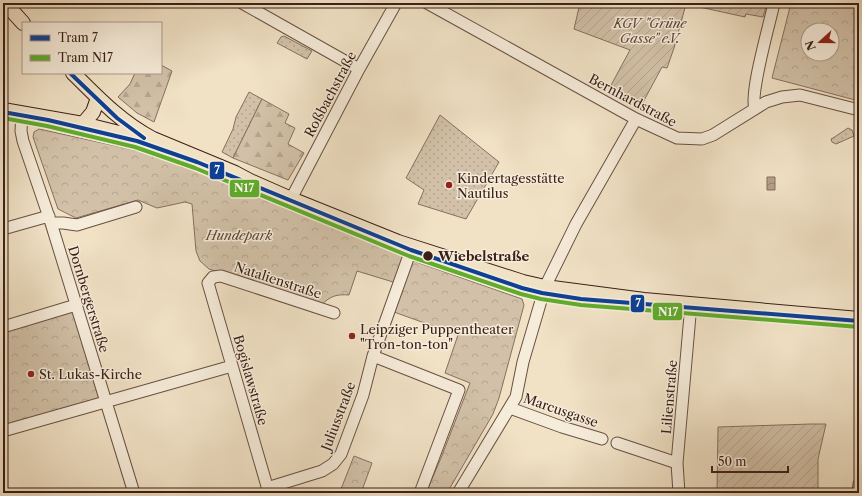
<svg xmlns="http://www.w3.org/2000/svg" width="862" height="496" viewBox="0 0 862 496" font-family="'Libre Caslon Text',serif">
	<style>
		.grass { fill: url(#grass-dots); stroke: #867060 }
		.forest { fill: url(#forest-firs); stroke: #867060 }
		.park { fill: url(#park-crowns); stroke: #867060; fill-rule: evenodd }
		.garden { fill: url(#garden-furrows); stroke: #867060 }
		.water { fill: url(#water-waves); stroke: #836d5c }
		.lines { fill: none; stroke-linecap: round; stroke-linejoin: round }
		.minor-casing { stroke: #685043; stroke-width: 13 }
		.major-casing { stroke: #3a2017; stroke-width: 16 }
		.minor { stroke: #f6ecda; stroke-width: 11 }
		.major { stroke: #f1e2c6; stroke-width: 14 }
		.tram-1-casing { stroke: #f6ecda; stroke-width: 7 }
		.tram-2-casing { stroke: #f6ecda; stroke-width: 7 }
		.tram-1 { stroke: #0e4094; stroke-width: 4 }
		.tram-2 { stroke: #60ac2b; stroke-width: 4 }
		.poi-dot { fill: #8f2418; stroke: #f6ecda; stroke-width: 1.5 }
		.stop-dot { fill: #3a2017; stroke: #f6ecda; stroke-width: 1.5 }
		.labels { text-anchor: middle; stroke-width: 3; stroke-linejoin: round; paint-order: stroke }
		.park-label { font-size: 13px; font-style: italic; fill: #60483b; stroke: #f6ecda }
		.street-label { font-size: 13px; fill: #3a2017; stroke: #f6ecda }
		.poi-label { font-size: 13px; fill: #3a2017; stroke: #f6ecda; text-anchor: start }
		.stop-label { font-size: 13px; font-weight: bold; fill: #3a2017; stroke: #f6ecda; text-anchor: start }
		.line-badge { stroke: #f6ecda; stroke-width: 1.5 }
		.badge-label { font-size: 11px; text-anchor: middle; font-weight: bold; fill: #fff }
	</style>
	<defs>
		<pattern id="grass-dots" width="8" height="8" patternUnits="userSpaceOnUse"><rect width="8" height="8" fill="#d2c1a8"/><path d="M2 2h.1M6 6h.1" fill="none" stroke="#b5a690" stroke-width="1.8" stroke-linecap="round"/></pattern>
		<pattern id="forest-firs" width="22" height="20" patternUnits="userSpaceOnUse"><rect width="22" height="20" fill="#d2c1a8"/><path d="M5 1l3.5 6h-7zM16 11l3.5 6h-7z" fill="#b5a690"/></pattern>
		<pattern id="park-crowns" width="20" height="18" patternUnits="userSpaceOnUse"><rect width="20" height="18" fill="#d2c1a8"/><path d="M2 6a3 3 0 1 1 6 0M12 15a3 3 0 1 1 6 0" fill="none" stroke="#b5a690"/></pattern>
		<pattern id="garden-furrows" width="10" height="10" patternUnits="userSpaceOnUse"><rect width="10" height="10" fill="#d2c1a8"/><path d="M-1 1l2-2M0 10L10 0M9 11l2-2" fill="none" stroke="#b5a690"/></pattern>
		<pattern id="water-waves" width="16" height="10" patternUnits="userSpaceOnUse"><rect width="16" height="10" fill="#b3a08a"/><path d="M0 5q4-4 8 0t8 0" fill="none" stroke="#938270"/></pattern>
	</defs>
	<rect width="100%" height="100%" fill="#f1e2c6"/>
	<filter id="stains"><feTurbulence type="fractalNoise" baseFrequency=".005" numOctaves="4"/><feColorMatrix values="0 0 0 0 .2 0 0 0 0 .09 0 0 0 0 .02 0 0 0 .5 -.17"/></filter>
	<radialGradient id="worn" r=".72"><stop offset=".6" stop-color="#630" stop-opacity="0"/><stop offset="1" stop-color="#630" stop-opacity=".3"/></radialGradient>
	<path class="grass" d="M 284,36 L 312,51 L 307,59 L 277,43 L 281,37 Z
		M 249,92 L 262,99 L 233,158 L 222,152 L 233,129 L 236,117 Z
		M 440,115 L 499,162 L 466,219 L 418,204 L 424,190 L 406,178 Z
		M 848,128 L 852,130 L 854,136 L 836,144 L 832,142 L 831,139 L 833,138 Z"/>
	<path class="forest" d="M 161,65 L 172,71 L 154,122 L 137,113 L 118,97 L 130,84 L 135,73 L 161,73 Z
		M 262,99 L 289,114 L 285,123 L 295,128 L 288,144 L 304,153 L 288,180 L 233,158 Z"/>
	<path class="park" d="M 791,3 L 859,3 L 859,101 L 772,78 ZM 808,30 L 832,30 L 832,54 L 808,54 Z
		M 39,129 L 157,155 L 419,263 L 522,299 L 524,305 L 499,398 L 493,414 L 447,493 L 426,493 L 441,458 L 470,383 L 445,373 L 458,335 L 394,312 L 403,285 L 357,271 L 349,295 C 336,294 331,296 321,305 L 209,269 L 200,261 L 196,251 L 192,204 L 185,202 L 157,208 L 138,200 L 76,218 L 58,209 L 33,137 L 34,132 Z
		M 76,305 L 106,403 L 3,431 L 3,327 Z
		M 354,456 L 372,463 L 361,493 L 351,493 L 341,489 Z"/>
	<path class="garden" d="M 580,3 L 767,3 L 763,17 L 746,14 L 745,17 L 686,4 L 674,48 L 667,68 L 662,67 L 641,106 L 609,89 L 630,50 L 574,29 Z
		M 811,424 L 826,424 L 818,459 L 818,493 L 717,493 L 718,427 Z"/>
	<path class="water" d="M 767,177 L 775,177 L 775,190 L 767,190 Z"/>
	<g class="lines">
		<g class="minor-casing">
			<path id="minor" d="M 242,3 L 359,69
				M 427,3 L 636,119 L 677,138 L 702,139 L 713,135 L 766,102 L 782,97 L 800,95 L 859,110
				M 755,109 C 749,94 770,23 774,3
				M 22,113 L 21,131 L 23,141 L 51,223 L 134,493
				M 291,199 L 359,69 L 396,3
				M 51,223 L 63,223 L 77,225 L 136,207
				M 3,229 L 49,216
				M 3,327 L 76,305
				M 373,356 L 459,390 L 420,493
				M 510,408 L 562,427 L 602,439
				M 3,431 L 232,366
				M 617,443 L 677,463
				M 267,488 L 322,471 L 333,464 L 341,454 L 363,395 L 373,356 L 412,247
				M 269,493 L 208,283 L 213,277 L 221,276 L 334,313
				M 458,493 L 516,397 L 523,362 L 545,287 L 576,224 L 636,119
				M 679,493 L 677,463 L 691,304
				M 858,493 L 859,484"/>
		</g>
		<g class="major-casing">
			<path id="major" d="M 5,3 L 23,23
				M 73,73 C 98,98 122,123 153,139 L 235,173 L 250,181 L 291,199 L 398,242 L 523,282 L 545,287 L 644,300 L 859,319
				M 3,110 L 83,124 L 143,139
				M 83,124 L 93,112 L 98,98"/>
		</g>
		<use href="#minor" class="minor"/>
		<use href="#major" class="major"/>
		<g class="tram-1-casing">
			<path id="tram-1" d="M 70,73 L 117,118 L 144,138
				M 3,112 L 48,120 L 137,141 L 197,162 L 411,250 L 522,288 L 542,293 L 581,299 L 859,321"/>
		</g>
		<g class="tram-2-casing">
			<path id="tram-2" d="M 3,118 L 47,126 L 135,147 L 195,168 L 409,256 L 521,294 L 541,299 L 581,305 L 859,327"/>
		</g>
		<use href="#tram-1" class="tram-1"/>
		<use href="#tram-2" class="tram-2"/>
	</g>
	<g class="poi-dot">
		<circle cx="449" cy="185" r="4"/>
		<circle cx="352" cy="336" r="4"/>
		<circle cx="31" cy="374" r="4"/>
	</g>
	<circle class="stop-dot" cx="428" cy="256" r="5.5"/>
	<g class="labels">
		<g class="park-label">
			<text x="650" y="28">KGV "Grüne<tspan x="650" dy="15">Gasse" e.V.</tspan></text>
			<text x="239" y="240">Hundepark</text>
		</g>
		<g class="street-label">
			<text transform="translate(330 94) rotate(-62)" y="5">Roßbachstraße</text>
			<text transform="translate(633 100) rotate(28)" y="5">Bernhardstraße</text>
			<text transform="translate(278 280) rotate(18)" y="5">Natalienstraße</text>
			<text transform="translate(89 299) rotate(73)" y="5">Dornbergerstraße</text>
			<text transform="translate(251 380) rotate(74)" y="5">Bogislawstraße</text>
			<text transform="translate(669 397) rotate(-85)" y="5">Lilienstraße</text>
			<text transform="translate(561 410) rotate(19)" y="5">Marcusgasse</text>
			<text transform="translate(338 416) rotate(-69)" y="5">Juliusstraße</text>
		</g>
		<g class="poi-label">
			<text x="457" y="183">Kindertagesstätte<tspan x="457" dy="15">Nautilus</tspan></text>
			<text x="360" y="334">Leipziger Puppentheater<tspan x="360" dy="15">"Tron-ton-ton"</tspan></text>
			<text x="39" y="379">St. Lukas-Kirche</text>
		</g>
		<g class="stop-label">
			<text x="438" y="261">Wiebelstraße</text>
		</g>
	</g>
	<g class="line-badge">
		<rect x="209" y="161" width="16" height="19" rx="4" fill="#0e4094"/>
		<rect x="229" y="179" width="31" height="19" rx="4" fill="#60ac2b"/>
		<rect x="630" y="294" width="15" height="19" rx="4" fill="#0e4094"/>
		<rect x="652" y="302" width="31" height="19" rx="4" fill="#60ac2b"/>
	</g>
	<g class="badge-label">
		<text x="217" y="174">7</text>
		<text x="244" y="192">N17</text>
		<text x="638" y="307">7</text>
		<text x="668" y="316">N17</text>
	</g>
	<rect width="862" height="496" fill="none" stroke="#f1e2c6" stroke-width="16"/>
	<rect x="4" y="4" width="854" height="488" fill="none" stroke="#3a2017" stroke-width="2"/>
	<rect x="8" y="8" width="846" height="480" fill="none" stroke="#3a2017"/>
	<rect x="22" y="22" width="140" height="52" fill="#f6ecda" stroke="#ab9a8c"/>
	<rect x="30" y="35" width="20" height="6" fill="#0e4094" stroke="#ab9a8c"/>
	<text x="58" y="42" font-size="12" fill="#3a2017">Tram 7</text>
	<rect x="30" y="55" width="20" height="6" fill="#60ac2b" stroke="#ab9a8c"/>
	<text x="58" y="62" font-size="12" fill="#3a2017">Tram N17</text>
	<g transform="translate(820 42) rotate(249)"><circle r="19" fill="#f6ecda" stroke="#ab9a8c"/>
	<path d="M0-3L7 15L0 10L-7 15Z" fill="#8f2418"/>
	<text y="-6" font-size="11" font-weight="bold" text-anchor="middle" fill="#3a2017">N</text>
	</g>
	<path d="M712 466v6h76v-6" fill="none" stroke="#3a2017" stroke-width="2"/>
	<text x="718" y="466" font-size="12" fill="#3a2017" stroke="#f6ecda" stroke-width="3" paint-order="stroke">50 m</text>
	<rect width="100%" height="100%" filter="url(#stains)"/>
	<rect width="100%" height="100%" fill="url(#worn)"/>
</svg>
